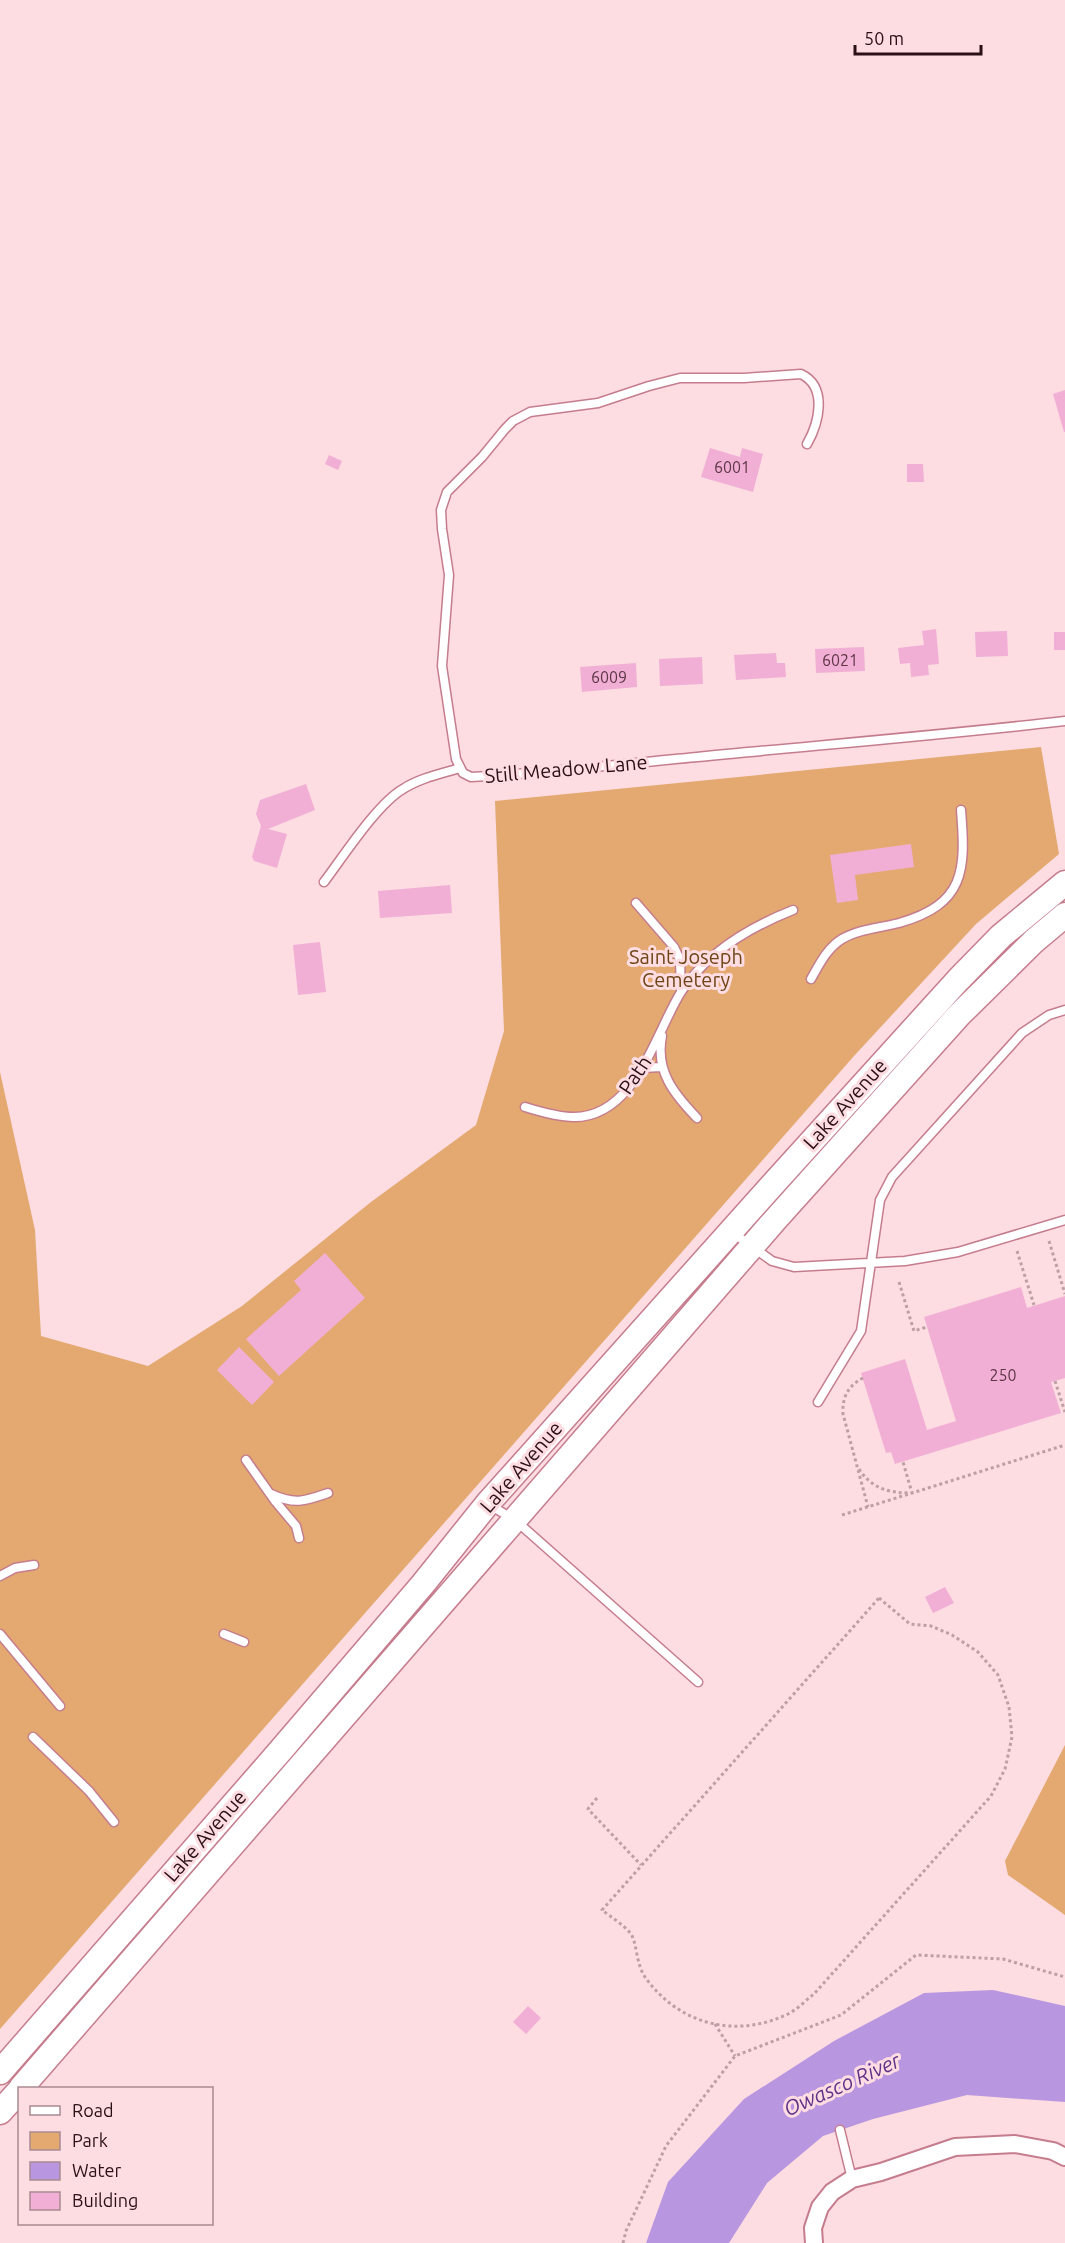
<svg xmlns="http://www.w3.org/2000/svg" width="1065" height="2243" viewBox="0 0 1065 2243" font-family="Ubuntu,sans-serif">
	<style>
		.green { fill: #e3a970 }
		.water { fill: #b896e0 }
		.building { fill: #f2afd5 }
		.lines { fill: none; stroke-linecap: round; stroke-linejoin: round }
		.service-casing { stroke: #c57d8e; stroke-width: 11 }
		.minor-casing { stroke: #c57d8e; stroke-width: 20 }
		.secondary-casing { stroke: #c57d8e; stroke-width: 27 }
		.path { stroke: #be9fa5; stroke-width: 3; stroke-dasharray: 3 3; stroke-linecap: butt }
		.service { stroke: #fff; stroke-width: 8 }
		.minor { stroke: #fff; stroke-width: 16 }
		.secondary { stroke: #fff; stroke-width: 24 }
		.labels { text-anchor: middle; stroke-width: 6; stroke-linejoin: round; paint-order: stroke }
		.number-label { font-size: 16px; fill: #5d3846 }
		.street-label { font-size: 20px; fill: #2b1017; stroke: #fddce2 }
		.park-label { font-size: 20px; fill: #6f4515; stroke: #fddce2 }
		.water-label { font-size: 21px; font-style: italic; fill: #5f3389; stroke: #fddce2 }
	</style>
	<rect width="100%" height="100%" fill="#fddce2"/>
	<path class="green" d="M 1041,747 L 1059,854 L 976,924 L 854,1056 L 0,2029 L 0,1072 L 35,1230 L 41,1336 L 148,1366 L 242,1306 L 371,1202 L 476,1125 L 504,1031 L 495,801 Z
		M 1065,1745 L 1065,1915 L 1008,1875 L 1005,1861 Z"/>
	<path class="water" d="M 993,1990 L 1065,2006 L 1065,2102 L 967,2095 L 873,2119 L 823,2136 L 767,2183 L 729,2243 L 646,2243 L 668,2182 L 744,2099 L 834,2041 L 924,1993 Z"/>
	<path class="building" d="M 1065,390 L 1065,432 L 1064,432 L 1053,394 Z
		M 710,448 L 740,457 L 742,448 L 763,454 L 753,492 L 701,477 Z
		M 329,455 L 342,461 L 338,470 L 325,464 Z
		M 907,464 L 923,464 L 924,482 L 907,482 Z
		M 936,629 L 939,664 L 928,665 L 929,675 L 911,677 L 910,663 L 900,664 L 898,648 L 924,645 L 922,631 Z
		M 1007,631 L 1008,656 L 976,657 L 975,632 Z
		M 1054,632 L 1065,632 L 1065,650 L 1054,650 Z
		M 864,647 L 865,671 L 816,673 L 815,649 Z
		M 776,653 L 777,663 L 785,663 L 786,677 L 736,680 L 734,655 Z
		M 702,657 L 703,684 L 660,686 L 659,659 Z
		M 636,663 L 637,687 L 582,692 L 580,667 Z
		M 306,784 L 315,810 L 268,829 L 287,834 L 277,868 L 254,861 L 252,857 L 261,826 L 256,814 L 260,800 Z
		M 911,844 L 914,867 L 855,875 L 858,900 L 837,903 L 830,855 Z
		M 450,885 L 452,913 L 380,918 L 378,891 Z
		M 320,942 L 326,992 L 298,995 L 293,945 Z
		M 325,1253 L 365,1298 L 279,1376 L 246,1339 L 301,1290 L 294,1281 Z
		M 1021,1287 L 1027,1308 L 1065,1296 L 1065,1378 L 1051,1382 L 1061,1413 L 895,1464 L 891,1452 L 886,1453 L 861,1373 L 905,1359 L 927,1430 L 956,1421 L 924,1317 Z
		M 239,1347 L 274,1382 L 252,1405 L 217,1370 Z
		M 945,1587 L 954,1603 L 933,1613 L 925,1597 Z
		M 528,2006 L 541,2018 L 526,2034 L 513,2022 Z"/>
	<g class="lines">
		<g class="service-casing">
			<path id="service" d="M 807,444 C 819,423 828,387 801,374 L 744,378 L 680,378 L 649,386 L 598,403 L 530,412 L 513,421 L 505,429 L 482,457 L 447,492 L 441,510 L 442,529 L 449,575 L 442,666 L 456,759 L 463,773 L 471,777 C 547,773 622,764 697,757 C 820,745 943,735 1065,721
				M 324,882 C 343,857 377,804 403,789 C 420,778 440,774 460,768
				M 636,903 L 674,947 L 680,960 L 681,992
				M 811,979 C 819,965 827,948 842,939 C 859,929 880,928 899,923 C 965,904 966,871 961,810
				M 662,1036 C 655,1071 674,1094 697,1118
				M 641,1068 L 662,1067
				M 525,1107 C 541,1112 558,1117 574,1117 C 635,1117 655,1034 681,992 C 707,952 750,927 793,910
				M 732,1232 L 772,1261 L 794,1267 L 905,1261 L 958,1252 L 1065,1220
				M 818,1402 L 861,1331 L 880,1200 L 892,1177 L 1022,1033 L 1049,1015 L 1065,1010
				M 246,1460 L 275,1501 L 296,1526 L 299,1538
				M 271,1494 C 295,1505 305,1501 328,1493
				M 488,1504 L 515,1520 L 698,1682
				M 0,1576 L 15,1568 L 34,1565
				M 0,1634 L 60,1706
				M 224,1634 L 244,1642
				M 33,1737 L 89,1791 L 114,1822
				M 840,2130 L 852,2179"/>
		</g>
		<g class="minor-casing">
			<path id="minor" d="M 814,2243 L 813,2228 L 820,2207 L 832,2192 L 852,2179 L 881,2172 L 955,2147 L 1015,2144 L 1053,2151 L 1065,2157"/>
		</g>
		<g class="secondary-casing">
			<path id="secondary" d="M 0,2072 L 281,1750 L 423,1584 L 488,1503 L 775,1182 L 958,980 L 1001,936 L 1065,883
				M 21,2088 L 775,1220 L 959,1015 L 1034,941 L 1065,915
				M 0,2112 L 20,2090"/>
		</g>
		<path class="path" d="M 1049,1241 L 1065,1294
			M 1017,1251 L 1034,1305
			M 899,1282 L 914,1331 L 927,1327
			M 863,1378 C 848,1386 842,1397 843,1414 L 868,1507
			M 1055,1381 L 1065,1412
			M 859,1469 C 872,1489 889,1493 912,1493 L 903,1462
			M 842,1515 L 1065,1445
			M 879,1598 L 910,1624 L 931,1626 L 952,1635 L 978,1652 L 998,1675 L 1009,1707 L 1012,1737 L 1005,1769 L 991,1796 L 814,1994 C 806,2000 798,2009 788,2014 C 736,2039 679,2025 645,1977 C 636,1964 637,1943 631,1934 C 624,1925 611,1917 602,1910 Z
			M 597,1798 L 588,1809 L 641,1865
			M 715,2024 L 735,2056
			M 623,2243 L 626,2231 L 666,2146 L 735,2056 L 841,2015 L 916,1955 L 1003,1959 L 1065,1977"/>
		<use href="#service" class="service"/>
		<use href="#minor" class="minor"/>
		<use href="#secondary" class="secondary"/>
	</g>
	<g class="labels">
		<g class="number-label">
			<text x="732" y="473">6001</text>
			<text x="840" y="666">6021</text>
			<text x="609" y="683">6009</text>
			<text x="1003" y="1381">250</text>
		</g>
		<g class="street-label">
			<text transform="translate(566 769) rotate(-5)" y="7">Still Meadow Lane</text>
			<text transform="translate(635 1075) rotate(-56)" y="7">Path</text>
			<text transform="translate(845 1104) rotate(-48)" y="7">Lake Avenue</text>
			<text transform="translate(521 1467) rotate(-49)" y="7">Lake Avenue</text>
			<text transform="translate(205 1836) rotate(-49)" y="7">Lake Avenue</text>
		</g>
		<g class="park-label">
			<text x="686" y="964">Saint Joseph<tspan x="686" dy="23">Cemetery</tspan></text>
		</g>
		<g class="water-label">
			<text transform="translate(842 2085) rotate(-24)" y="7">Owasco River</text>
		</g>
	</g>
	<rect x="18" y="2087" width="195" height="138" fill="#fddce2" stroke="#a98a91" stroke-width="1.5"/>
	<rect x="30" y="2106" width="30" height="9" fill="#ffffff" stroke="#a98a91" stroke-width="1.5"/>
	<text x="72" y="2117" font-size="18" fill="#2b1017">Road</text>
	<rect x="30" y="2132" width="30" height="18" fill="#e3a970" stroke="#a98a91" stroke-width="1.5"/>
	<text x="72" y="2147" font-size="18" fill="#2b1017">Park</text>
	<rect x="30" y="2162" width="30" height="18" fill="#b896e0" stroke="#a98a91" stroke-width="1.5"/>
	<text x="72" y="2177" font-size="18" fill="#2b1017">Water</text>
	<rect x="30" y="2192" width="30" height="18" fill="#f2afd5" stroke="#a98a91" stroke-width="1.5"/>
	<text x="72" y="2207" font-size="18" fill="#2b1017">Building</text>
	<path d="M855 45v9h126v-9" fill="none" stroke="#2b1017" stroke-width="3"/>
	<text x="864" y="45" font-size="18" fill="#2b1017" stroke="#fddce2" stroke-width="4.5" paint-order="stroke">50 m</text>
</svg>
